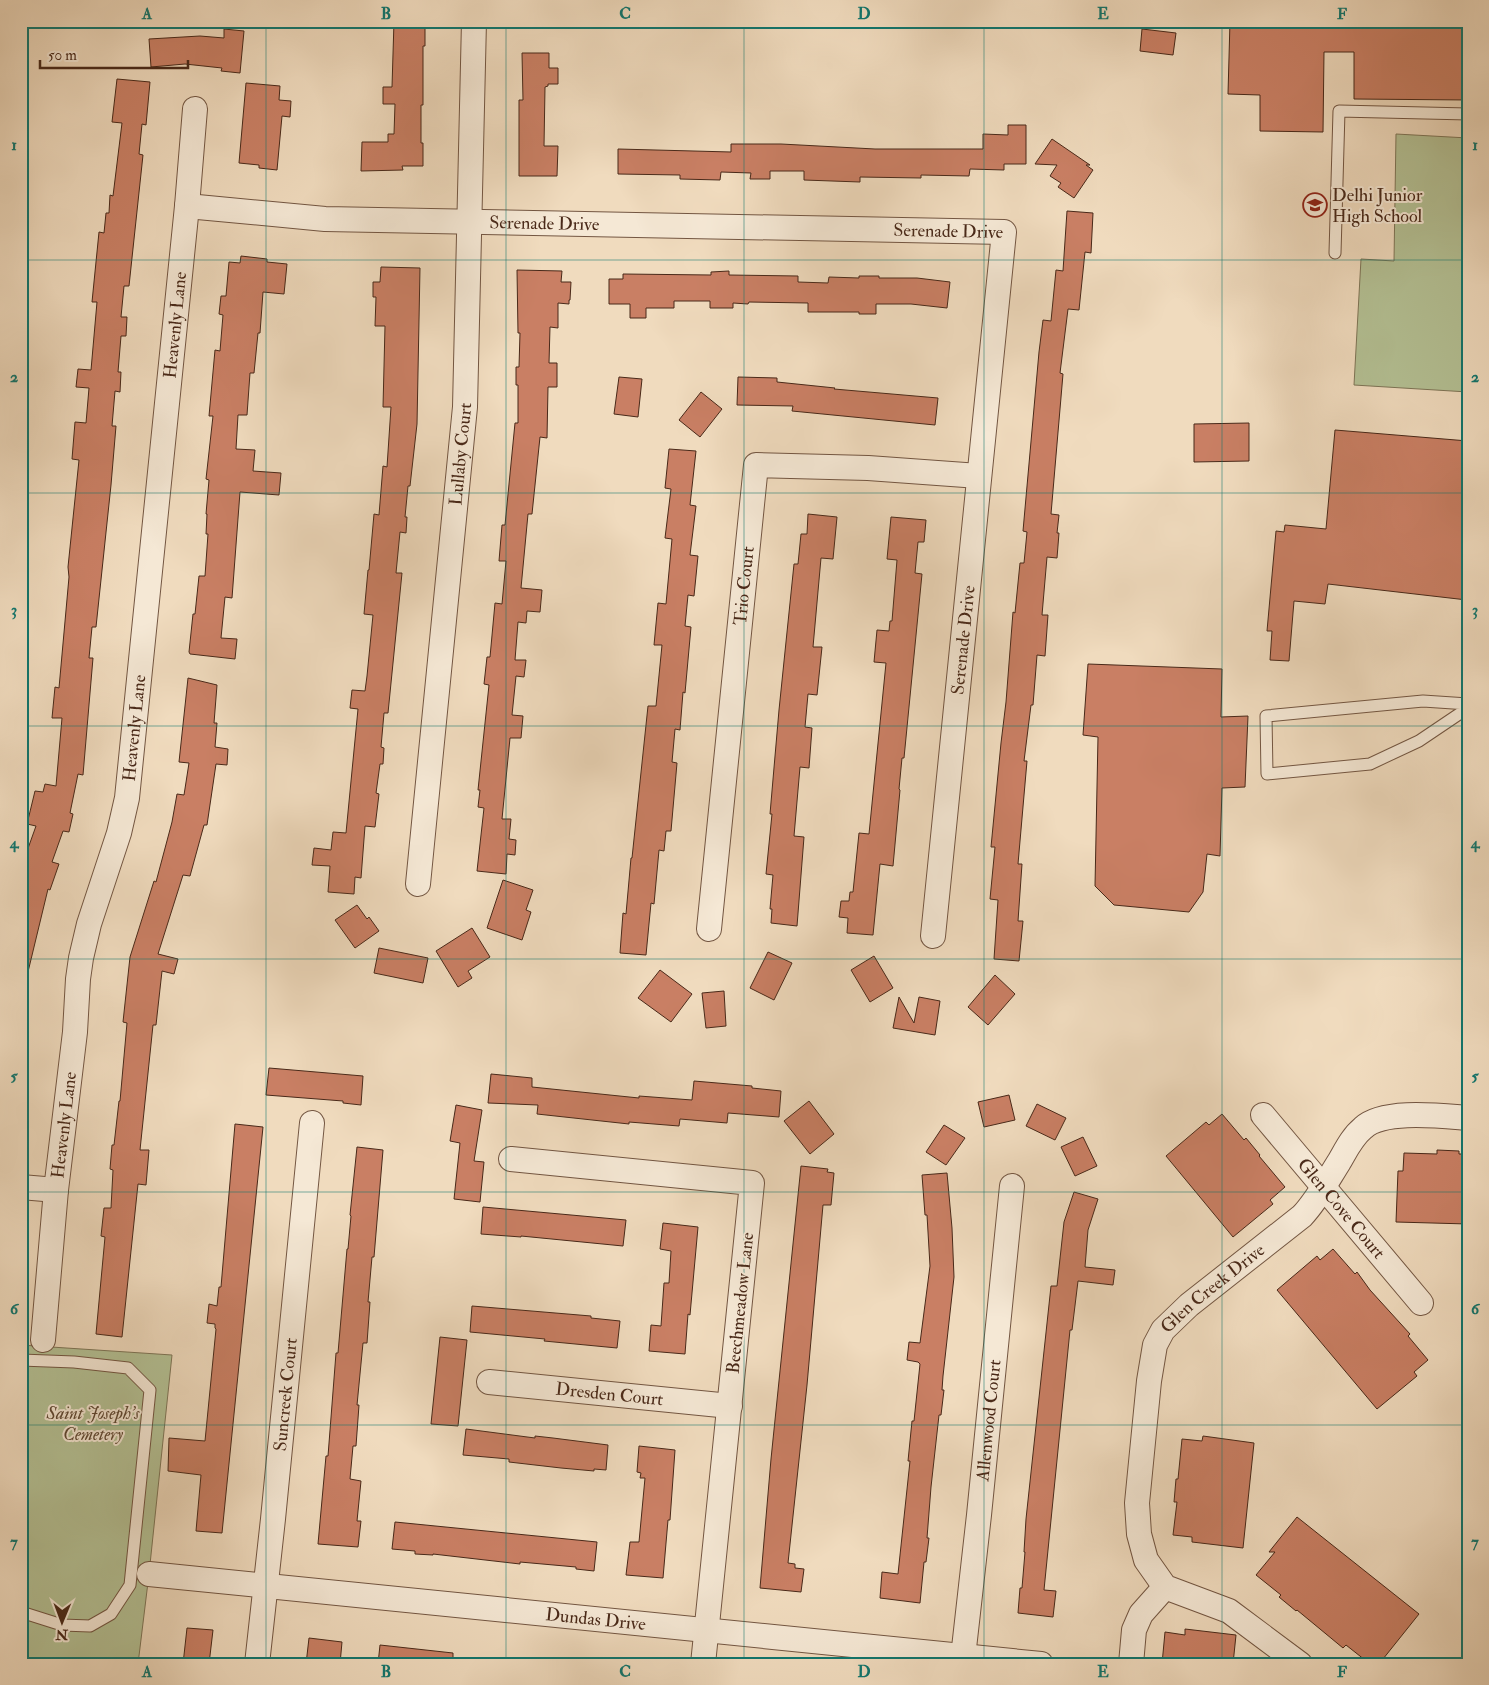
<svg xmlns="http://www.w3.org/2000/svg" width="1489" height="1685" viewBox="0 0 1489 1685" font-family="'IM FELL Double Pica',serif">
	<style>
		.green { fill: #b4c195; stroke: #7e7557 }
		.building { fill: #c97f64; stroke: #492919 }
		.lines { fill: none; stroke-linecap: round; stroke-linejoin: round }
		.lane-casing { stroke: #735642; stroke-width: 13 }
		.street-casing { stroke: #735642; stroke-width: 26 }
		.lane { stroke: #f5e8d5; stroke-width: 11 }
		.street { stroke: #f5e8d5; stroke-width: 24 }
		.grid { fill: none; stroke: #0f766e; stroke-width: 1; stroke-opacity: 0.55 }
		.labels { text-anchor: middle; stroke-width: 4; stroke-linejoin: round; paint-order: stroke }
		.poi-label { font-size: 18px; fill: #492919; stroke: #f5e8d5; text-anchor: start }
		.street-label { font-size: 18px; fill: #492919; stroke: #f5e8d5 }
		.park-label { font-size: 18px; font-style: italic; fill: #5e4732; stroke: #f5e8d5 }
		.neatline { fill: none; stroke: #0f766e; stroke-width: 2 }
		.grid-label { font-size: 16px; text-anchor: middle; font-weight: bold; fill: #0f766e }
	</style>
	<rect width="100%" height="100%" fill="#f0dbbe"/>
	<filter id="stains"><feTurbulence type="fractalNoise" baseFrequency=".004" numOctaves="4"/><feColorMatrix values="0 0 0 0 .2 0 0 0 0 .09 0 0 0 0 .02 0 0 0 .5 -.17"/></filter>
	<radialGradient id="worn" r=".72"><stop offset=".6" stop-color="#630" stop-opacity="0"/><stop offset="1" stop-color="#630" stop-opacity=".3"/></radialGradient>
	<path class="green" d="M 1396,134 L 1468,138 L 1468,392 L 1354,385 L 1361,259 L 1394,261 Z
		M 21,1345 L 172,1355 L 149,1574 L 138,1664 L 21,1664 Z"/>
	<path class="building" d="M 394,21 L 424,21 L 424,25 L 425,26 L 425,46 L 423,46 L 423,105 L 421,105 L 421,143 L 423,143 L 423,166 L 402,166 L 403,170 L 361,171 L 362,142 L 388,142 L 388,134 L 394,134 L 395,104 L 383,104 L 383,87 L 392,87 Z
		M 1230,21 L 1468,21 L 1468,100 L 1354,99 L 1354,52 L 1324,52 L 1323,132 L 1260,131 L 1260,95 L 1228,94 Z
		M 224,29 L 244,31 L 240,73 L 221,71 L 222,68 L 185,64 L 151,67 L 149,39 L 200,36 L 224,38 Z
		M 1142,29 L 1176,33 L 1173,55 L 1140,51 Z
		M 522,53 L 549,53 L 549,68 L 558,68 L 558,84 L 548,84 L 548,86 L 545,87 L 544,146 L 558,146 L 557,176 L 519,176 L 519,100 L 523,100 Z
		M 117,79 L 150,82 L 146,125 L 142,124 L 139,154 L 143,155 L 129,286 L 124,286 L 121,317 L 127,317 L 126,336 L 121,336 L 118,372 L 121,372 L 120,392 L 115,391 L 112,426 L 116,426 L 111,485 L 96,627 L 92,627 L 89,658 L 93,658 L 83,775 L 78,774 L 70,813 L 73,814 L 69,832 L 63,831 L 52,862 L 59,864 L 50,890 L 48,889 L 27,976 L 21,975 L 21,868 L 36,826 L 27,824 L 35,791 L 43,792 L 45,784 L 56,786 L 62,718 L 52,718 L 55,687 L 59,688 L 69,577 L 68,567 L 79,460 L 72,459 L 75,422 L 86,423 L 89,388 L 76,387 L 78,369 L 91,370 L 97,302 L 92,302 L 99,232 L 104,233 L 106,213 L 109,213 L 110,195 L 113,196 L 122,123 L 112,122 Z
		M 246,83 L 280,86 L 279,100 L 291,101 L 290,117 L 282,116 L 277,170 L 259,168 L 259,165 L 239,163 Z
		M 1008,125 L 1026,125 L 1026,164 L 1004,164 L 1004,170 L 970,169 L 969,176 L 921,175 L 921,178 L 860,177 L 860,182 L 804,180 L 804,171 L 770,171 L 770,179 L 750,179 L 751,173 L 721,172 L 720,180 L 680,179 L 680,175 L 618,174 L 618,149 L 731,152 L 731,144 L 781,144 L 875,149 L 983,149 L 983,134 L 1008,135 Z
		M 1052,139 L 1090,165 L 1086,165 L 1093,170 L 1074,198 L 1058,187 L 1061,183 L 1050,176 L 1057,165 L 1035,164 Z
		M 1067,211 L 1093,213 L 1091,253 L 1085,252 L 1079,310 L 1068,309 L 1060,373 L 1063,374 L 1051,514 L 1059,515 L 1057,533 L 1059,533 L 1057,558 L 1047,557 L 1042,615 L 1048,615 L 1045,656 L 1037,655 L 1033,705 L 1031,705 L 1024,761 L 1027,761 L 1018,864 L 1022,864 L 1018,921 L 1023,921 L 1019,961 L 994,959 L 998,900 L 990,899 L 995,847 L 991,847 L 1001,743 L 1006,702 L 1013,612 L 1015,613 L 1020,563 L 1024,563 L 1027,532 L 1023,531 L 1039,352 L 1043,320 L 1051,321 L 1056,270 L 1063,271 Z
		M 241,256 L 267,259 L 267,262 L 287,264 L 284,294 L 263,292 L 260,333 L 258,333 L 254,373 L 250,373 L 247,415 L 238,415 L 236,449 L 255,450 L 253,471 L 281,473 L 279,495 L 240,492 L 232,598 L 225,597 L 221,638 L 237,639 L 235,659 L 190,654 L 189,652 L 193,614 L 195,614 L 199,576 L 205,576 L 208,534 L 206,534 L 207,514 L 206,514 L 209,480 L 206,479 L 213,416 L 209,416 L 215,350 L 220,351 L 223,315 L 219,314 L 221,296 L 226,296 L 229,262 L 240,263 Z
		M 381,267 L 420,268 L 417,424 L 410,486 L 408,486 L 405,517 L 407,517 L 406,533 L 400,532 L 396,573 L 402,573 L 388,713 L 384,713 L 381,747 L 384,748 L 383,764 L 380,764 L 376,793 L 379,794 L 375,827 L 365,826 L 361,878 L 355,877 L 354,894 L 328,892 L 330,866 L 312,865 L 314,848 L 331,850 L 333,832 L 346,833 L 358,709 L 350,708 L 352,690 L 365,691 L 367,676 L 373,615 L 364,614 L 368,570 L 369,570 L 374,514 L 379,515 L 383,466 L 387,467 L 391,407 L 383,407 L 385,326 L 375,326 L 376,297 L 373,297 L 373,282 L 380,282 Z
		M 517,270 L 562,271 L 561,282 L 571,282 L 570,300 L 569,300 L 569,304 L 558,303 L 558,328 L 550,327 L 549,363 L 557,363 L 557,387 L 548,387 L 547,438 L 540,437 L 532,514 L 528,514 L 521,588 L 542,590 L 540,612 L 527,611 L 526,623 L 518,622 L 515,660 L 526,660 L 524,677 L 516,676 L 512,715 L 523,716 L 521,738 L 510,738 L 502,819 L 511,819 L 509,839 L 516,840 L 515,855 L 507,854 L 506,874 L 477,871 L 484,808 L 478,807 L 480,790 L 478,790 L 489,685 L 484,684 L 487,657 L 490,657 L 495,603 L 502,604 L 506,561 L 499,561 L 502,525 L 505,525 L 515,423 L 518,423 L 518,385 L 516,385 L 516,367 L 519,367 L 520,333 L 518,333 Z
		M 729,271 L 729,275 L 798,276 L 798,282 L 828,283 L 829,277 L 859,278 L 859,276 L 879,276 L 879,278 L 917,278 L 950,282 L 947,308 L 911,304 L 876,304 L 876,314 L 859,314 L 859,312 L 808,312 L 808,303 L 749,302 L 748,304 L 733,303 L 733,308 L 710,308 L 710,301 L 674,301 L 674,308 L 646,308 L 646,318 L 630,318 L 630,304 L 609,304 L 609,279 L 623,279 L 623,274 L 711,275 L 711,272 Z
		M 619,377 L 642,379 L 638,417 L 614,414 Z
		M 738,377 L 777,378 L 777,382 L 835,388 L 834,389 L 938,398 L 935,425 L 792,411 L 793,406 L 737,405 Z
		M 701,392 L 722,409 L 700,437 L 679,420 Z
		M 1249,423 L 1249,461 L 1194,462 L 1194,424 Z
		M 1335,430 L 1468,441 L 1467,600 L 1328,584 L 1325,604 L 1294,601 L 1289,661 L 1270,660 L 1272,631 L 1267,631 L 1276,531 L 1284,532 L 1285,525 L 1326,529 Z
		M 669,449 L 696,451 L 690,505 L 696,506 L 690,555 L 698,556 L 694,596 L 688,595 L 685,626 L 691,627 L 685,693 L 683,692 L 680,730 L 675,729 L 672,762 L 677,763 L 671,831 L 666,831 L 664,851 L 659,850 L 654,904 L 651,903 L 646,955 L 620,953 L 623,913 L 626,914 L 631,858 L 632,858 L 648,706 L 656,706 L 662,645 L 654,645 L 658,603 L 666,604 L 672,539 L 665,538 L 671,489 L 665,488 Z
		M 808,514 L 837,517 L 833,559 L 821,558 L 813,647 L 822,647 L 817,695 L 808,694 L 805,727 L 812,728 L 809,768 L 800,767 L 794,836 L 804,837 L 797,926 L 771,923 L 772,909 L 770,909 L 773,875 L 766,874 L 772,814 L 770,814 L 779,710 L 794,564 L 798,564 L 801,534 L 807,534 Z
		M 891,517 L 926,520 L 924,542 L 918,542 L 915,573 L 922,574 L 904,758 L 902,758 L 899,789 L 900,790 L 893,866 L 880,864 L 873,935 L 847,933 L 848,918 L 839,917 L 841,901 L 849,901 L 850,892 L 853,892 L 859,833 L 869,834 L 886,663 L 874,662 L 877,630 L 889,631 L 890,621 L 892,621 L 897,560 L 887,559 Z
		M 1088,664 L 1222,669 L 1221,717 L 1248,716 L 1245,787 L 1222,788 L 1220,856 L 1207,854 L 1203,892 L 1189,912 L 1114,905 L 1095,886 L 1098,737 L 1083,735 Z
		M 188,678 L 217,685 L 214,723 L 217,723 L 215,747 L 228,749 L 227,765 L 216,764 L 207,825 L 204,825 L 190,876 L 183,875 L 158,954 L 178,959 L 174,974 L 162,971 L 156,1025 L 153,1025 L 140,1150 L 149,1150 L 146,1185 L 138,1184 L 122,1337 L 96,1334 L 105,1237 L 101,1236 L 104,1208 L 111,1208 L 113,1170 L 110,1169 L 112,1145 L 114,1145 L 119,1101 L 120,1101 L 127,1023 L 123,1022 L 130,957 L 154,881 L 156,882 L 172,822 L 177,794 L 184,795 L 189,763 L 179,762 Z
		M 503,880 L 533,890 L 526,910 L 531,912 L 522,940 L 487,928 Z
		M 357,905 L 367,919 L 369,917 L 379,931 L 355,948 L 335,920 Z
		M 472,928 L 490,957 L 468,971 L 472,978 L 458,987 L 436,951 Z
		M 379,948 L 428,958 L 423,983 L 374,973 Z
		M 768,952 L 792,963 L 774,1000 L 750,988 Z
		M 874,956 L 893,988 L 870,1002 L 851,970 Z
		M 660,970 L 692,994 L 671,1022 L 638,998 Z
		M 995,975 L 1015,994 L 988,1025 L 968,1007 Z
		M 724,991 L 726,1026 L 706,1028 L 702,993 Z
		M 899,997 L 914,1023 L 919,997 L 940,1001 L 935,1035 L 893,1028 Z
		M 269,1068 L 363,1076 L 361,1105 L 343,1103 L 343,1101 L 266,1095 Z
		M 491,1074 L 532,1078 L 532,1087 L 639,1098 L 639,1096 L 692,1100 L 694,1081 L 752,1086 L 752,1088 L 781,1091 L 779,1117 L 728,1113 L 727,1123 L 680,1119 L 679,1126 L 629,1122 L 629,1124 L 537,1114 L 538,1105 L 488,1103 Z
		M 1009,1095 L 1015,1120 L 984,1127 L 978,1102 Z
		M 809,1101 L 834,1134 L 810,1154 L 784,1121 Z
		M 1037,1104 L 1066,1118 L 1055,1140 L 1026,1126 Z
		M 456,1105 L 482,1110 L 474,1161 L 484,1162 L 480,1202 L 454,1199 L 460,1143 L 450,1141 Z
		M 1222,1114 L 1244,1140 L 1246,1138 L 1260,1155 L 1259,1156 L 1285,1187 L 1270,1200 L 1273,1204 L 1233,1237 L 1166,1156 L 1206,1122 L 1209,1125 Z
		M 235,1124 L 263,1127 L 222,1533 L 196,1531 L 201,1475 L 168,1471 L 169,1438 L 205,1441 L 216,1329 L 215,1328 L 215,1324 L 207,1323 L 209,1304 L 217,1306 L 219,1287 L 221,1287 Z
		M 944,1125 L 965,1138 L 946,1165 L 926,1152 Z
		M 1083,1137 L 1097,1166 L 1075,1176 L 1061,1147 Z
		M 357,1147 L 383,1150 L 374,1257 L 372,1257 L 368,1302 L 370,1302 L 367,1343 L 363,1343 L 357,1405 L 359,1405 L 356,1446 L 353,1446 L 350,1479 L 361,1481 L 357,1521 L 361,1521 L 358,1547 L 318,1544 L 326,1456 L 328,1456 L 336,1353 L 338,1353 L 347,1249 L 348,1249 L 351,1216 L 350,1215 Z
		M 1437,1150 L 1459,1151 L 1459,1154 L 1468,1154 L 1468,1224 L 1396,1222 L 1398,1171 L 1403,1171 L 1404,1153 L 1437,1154 Z
		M 801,1166 L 828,1169 L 827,1172 L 834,1173 L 831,1205 L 823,1205 L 807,1385 L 788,1563 L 795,1564 L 795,1568 L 804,1569 L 801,1592 L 760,1588 L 771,1459 Z
		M 947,1173 L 952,1228 L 954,1277 L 943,1376 L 942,1390 L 944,1390 L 941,1415 L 939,1415 L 931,1487 L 927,1538 L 929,1538 L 926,1562 L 924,1562 L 920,1603 L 880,1598 L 882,1572 L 898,1574 L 910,1461 L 908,1461 L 912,1421 L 914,1421 L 920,1364 L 918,1362 L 907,1360 L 909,1342 L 920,1343 L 930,1266 L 927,1215 L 925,1215 L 922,1175 Z
		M 1074,1192 L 1098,1199 L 1088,1230 L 1085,1267 L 1115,1270 L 1113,1285 L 1078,1281 L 1072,1330 L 1070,1330 L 1044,1590 L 1056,1591 L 1053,1617 L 1018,1613 L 1020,1588 L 1022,1588 L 1025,1552 L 1024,1552 L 1026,1519 L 1051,1286 L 1057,1286 L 1064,1222 Z
		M 483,1207 L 626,1220 L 623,1246 L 521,1236 L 521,1237 L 481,1234 Z
		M 663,1223 L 698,1227 L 690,1315 L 688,1314 L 685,1354 L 649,1351 L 651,1325 L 661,1326 L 664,1283 L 669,1283 L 671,1251 L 660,1249 Z
		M 1333,1249 L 1355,1274 L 1357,1272 L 1370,1290 L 1410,1334 L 1408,1336 L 1428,1360 L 1414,1372 L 1417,1376 L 1377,1409 L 1277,1290 L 1317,1256 L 1320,1260 Z
		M 472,1306 L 591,1316 L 591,1318 L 620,1321 L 617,1348 L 544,1341 L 545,1339 L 470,1332 Z
		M 440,1337 L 467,1340 L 458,1426 L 431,1424 Z
		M 466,1429 L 535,1438 L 535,1436 L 553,1438 L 608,1445 L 606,1470 L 594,1469 L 594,1471 L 561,1468 L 509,1462 L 509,1459 L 463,1455 Z
		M 1203,1436 L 1254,1443 L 1243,1548 L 1192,1542 L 1192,1537 L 1173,1535 L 1177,1502 L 1174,1502 L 1176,1479 L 1178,1479 L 1182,1439 L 1202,1441 Z
		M 639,1446 L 675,1450 L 670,1520 L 668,1520 L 663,1578 L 626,1575 L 630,1542 L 639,1542 L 645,1478 L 640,1478 L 641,1473 L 637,1472 Z
		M 1297,1517 L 1419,1614 L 1379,1664 L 1370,1664 L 1346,1645 L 1343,1648 L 1297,1610 L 1296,1611 L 1279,1597 L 1281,1595 L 1256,1575 L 1275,1552 L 1269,1552 Z
		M 395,1522 L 597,1542 L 594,1571 L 576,1569 L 576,1567 L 520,1562 L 520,1564 L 433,1554 L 433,1555 L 415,1554 L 415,1551 L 392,1549 Z
		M 187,1628 L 213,1630 L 209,1664 L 183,1664 Z
		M 1185,1629 L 1236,1635 L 1233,1664 L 1162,1664 L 1165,1632 L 1185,1635 Z
		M 309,1638 L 342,1642 L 340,1664 L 306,1664 Z
		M 380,1645 L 453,1653 L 453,1664 L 378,1664 Z"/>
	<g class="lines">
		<g class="lane-casing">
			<path id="lane" d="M 1335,253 L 1339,111 L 1468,114
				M 1468,704 L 1423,701 L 1266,716 L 1267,774 L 1370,764 L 1419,741 L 1468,708
				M 21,1360 L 74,1362 L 128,1368 L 150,1390 L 130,1585 L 111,1614 L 90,1626 L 62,1625 L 21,1612"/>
		</g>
		<g class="street-casing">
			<g id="street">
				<path id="s1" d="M 187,206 L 325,219 L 1004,232 L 933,936"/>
				<path id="s2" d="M 418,884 L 465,407 L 474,21"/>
				<path id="s3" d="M 709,929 L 756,465 L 868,468 L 979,476"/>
				<path id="s4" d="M 1263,1115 L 1421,1303"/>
				<path d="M 511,1159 L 752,1183 L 703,1664"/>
				<path d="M 21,1187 L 56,1190"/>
				<path id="s5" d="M 43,1340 L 56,1190 L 75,1032 L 78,979 L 81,958 L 89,924 L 119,833 L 127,798 L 187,206 L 195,109"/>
				<path id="s6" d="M 489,1382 L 730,1406"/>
				<path id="s7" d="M 149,1574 L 1041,1664"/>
				<path id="s8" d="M 963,1657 L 979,1515 L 1012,1186"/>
				<path id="s9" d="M 257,1664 L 273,1519 L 312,1123"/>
				<path d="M 1131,1664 L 1134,1630 L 1141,1614 L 1165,1587"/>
				<path id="s10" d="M 1300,1664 L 1229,1611 L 1165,1587 L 1146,1560 L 1139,1534 L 1137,1503 L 1149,1381 L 1155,1345 L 1163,1330 L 1189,1305 L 1302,1216 C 1317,1200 1327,1181 1339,1162 C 1346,1150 1352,1137 1363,1128 C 1383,1109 1441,1116 1468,1118"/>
			</g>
		</g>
		<use href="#lane" class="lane"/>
		<use href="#street" class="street"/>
	</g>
	<path class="grid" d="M 266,21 L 266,1664M 506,21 L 506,1664M 744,21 L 744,1664M 984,21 L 984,1664M 1222,21 L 1222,1664M 21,260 L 1468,260M 21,493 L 1468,493M 21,726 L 1468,726M 21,959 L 1468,959M 21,1192 L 1468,1192M 21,1425 L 1468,1425"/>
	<defs>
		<g id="school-ring" transform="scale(1.25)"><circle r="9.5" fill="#f5e8d5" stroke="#8f2418" stroke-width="1.5"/><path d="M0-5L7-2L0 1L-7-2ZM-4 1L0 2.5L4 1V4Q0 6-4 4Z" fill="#8f2418"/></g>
	</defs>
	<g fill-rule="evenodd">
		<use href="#school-ring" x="1315" y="205"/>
	</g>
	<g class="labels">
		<g class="poi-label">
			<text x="1332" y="201">Delhi Junior<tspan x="1332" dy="21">High School</tspan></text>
		</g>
		<g class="street-label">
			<text dy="6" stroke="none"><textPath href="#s1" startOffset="358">Serenade Drive</textPath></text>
			<text dy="6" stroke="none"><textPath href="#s1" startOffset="762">Serenade Drive</textPath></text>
			<text dy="6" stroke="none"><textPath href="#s5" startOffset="1026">Heavenly Lane</textPath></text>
			<text dy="6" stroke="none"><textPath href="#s2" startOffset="432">Lullaby Court</textPath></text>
			<text dy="6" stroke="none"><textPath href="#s3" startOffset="345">Trio Court</textPath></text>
			<text transform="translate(963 640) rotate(-84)" y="6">Serenade Drive</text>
			<text dy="6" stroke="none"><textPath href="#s5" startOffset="621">Heavenly Lane</textPath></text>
			<text dy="6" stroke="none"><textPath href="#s5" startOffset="216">Heavenly Lane</textPath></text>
			<text dy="6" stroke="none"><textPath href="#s4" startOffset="122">Glen Cove Court</textPath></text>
			<text dy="6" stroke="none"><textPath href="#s10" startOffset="489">Glen Creek Drive</textPath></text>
			<text transform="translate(740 1303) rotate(-84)" y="6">Beechmeadow Lane</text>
			<text dy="6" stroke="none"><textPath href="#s9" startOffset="271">Suncreek Court</textPath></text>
			<text dy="6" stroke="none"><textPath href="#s6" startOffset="121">Dresden Court</textPath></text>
			<text dy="6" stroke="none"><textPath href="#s8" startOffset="238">Allenwood Court</textPath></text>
			<text dy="6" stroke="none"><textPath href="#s7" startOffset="449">Dundas Drive</textPath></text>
		</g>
		<g class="park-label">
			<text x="93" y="1419">Saint Joseph’s<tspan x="93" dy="21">Cemetery</tspan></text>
		</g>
	</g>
	<rect width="1489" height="1685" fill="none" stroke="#f0dbbe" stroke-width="55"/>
	<g transform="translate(62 1622) rotate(181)" stroke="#f5e8d5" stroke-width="4" paint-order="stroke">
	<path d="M0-4L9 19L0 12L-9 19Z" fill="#492919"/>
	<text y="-8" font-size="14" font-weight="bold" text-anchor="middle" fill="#492919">N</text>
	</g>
	<path d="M40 60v8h148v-8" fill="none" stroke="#492919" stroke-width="2.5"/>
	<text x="48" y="60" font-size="15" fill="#492919" stroke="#f5e8d5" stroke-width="4" paint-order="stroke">50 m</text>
	<rect x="28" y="28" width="1434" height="1630" class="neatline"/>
	<g class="grid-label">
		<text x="147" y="19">A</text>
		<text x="386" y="19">B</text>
		<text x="625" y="19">C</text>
		<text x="864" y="19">D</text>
		<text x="1103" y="19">E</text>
		<text x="1342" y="19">F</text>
		<text x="14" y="150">1</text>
		<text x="1475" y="150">1</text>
		<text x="14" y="382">2</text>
		<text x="1475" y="382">2</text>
		<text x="14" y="615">3</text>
		<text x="1475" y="615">3</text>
		<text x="14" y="848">4</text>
		<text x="1475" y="848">4</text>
		<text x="14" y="1081">5</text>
		<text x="1475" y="1081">5</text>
		<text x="14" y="1314">6</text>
		<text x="1475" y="1314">6</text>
		<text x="14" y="1547">7</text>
		<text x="1475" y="1547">7</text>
		<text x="147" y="1677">A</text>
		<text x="386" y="1677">B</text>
		<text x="625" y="1677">C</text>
		<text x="864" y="1677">D</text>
		<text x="1103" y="1677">E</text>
		<text x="1342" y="1677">F</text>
	</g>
	<rect width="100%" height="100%" filter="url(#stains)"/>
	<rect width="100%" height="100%" fill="url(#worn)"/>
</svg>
